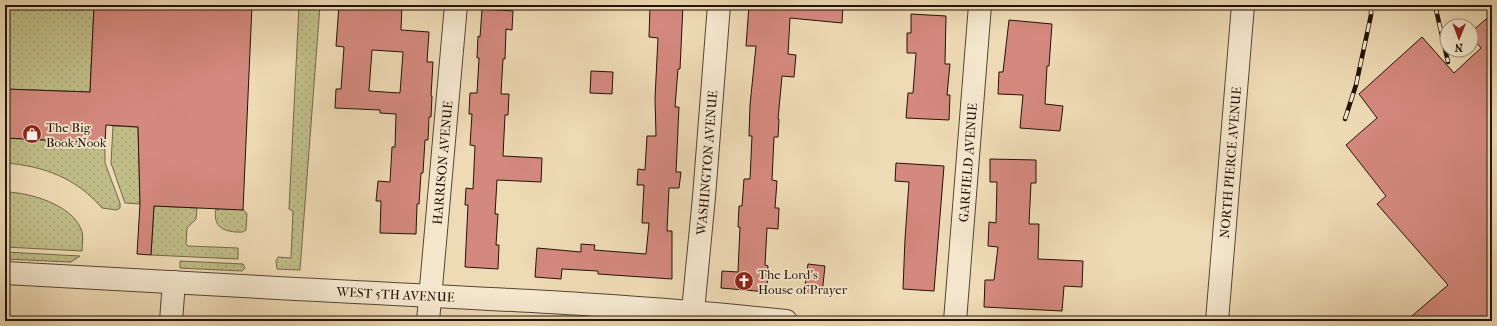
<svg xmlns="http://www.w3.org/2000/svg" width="1497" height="326" viewBox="0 0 1497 326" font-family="'IM FELL French Canon',serif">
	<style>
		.grass { fill: url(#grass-dots); stroke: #716847 }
		.building { fill: #d4897e; stroke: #221306; fill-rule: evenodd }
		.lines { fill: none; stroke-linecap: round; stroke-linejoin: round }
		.minor-casing { stroke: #554532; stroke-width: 24 }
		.minor { stroke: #f4e7ce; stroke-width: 22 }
		.rail-casing { stroke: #221306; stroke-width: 4.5 }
		.rail { stroke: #f4e7ce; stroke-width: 3; stroke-dasharray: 9; stroke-linecap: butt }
		.labels { text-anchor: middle; stroke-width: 3.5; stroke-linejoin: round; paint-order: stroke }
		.poi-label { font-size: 13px; fill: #221306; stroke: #f4e7ce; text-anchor: start }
		.street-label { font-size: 13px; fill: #221306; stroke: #f4e7ce }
	</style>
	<defs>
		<pattern id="grass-dots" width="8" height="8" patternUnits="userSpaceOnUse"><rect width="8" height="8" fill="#c0bd88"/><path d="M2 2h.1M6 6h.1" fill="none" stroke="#a5a274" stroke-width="1.8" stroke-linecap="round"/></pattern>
	</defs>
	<rect width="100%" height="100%" fill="#eedab4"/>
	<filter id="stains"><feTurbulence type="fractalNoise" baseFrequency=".005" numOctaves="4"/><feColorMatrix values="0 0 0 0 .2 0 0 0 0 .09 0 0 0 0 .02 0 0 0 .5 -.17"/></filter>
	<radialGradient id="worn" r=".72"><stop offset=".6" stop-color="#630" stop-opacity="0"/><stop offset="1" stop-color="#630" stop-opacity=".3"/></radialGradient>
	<path class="grass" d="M 5,5 L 94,5 L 90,92 L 5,89 Z
		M 296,5 L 320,5 L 300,270 L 277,269 L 276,261 L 278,257 L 291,258 L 293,211 L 289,209 L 299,6 Z
		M 113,126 L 138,127 L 140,204 L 125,203 L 111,163 Z
		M 5,138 L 105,143 L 105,163 L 120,203 L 120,208 L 117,210 L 102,208 C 76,178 44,166 5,163 Z
		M 5,192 C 29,192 72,205 81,229 C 84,235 82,245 82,251 L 5,247 Z
		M 154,206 L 197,208 L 196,219 L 187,228 L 186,244 L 188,246 L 238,248 L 238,259 L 151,255 Z
		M 216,209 L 243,209 L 247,214 L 246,230 C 242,233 241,232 236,232 C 221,231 213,225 216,209 Z
		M 5,252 L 80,256 L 71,262 L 5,259 Z
		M 180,261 L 243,264 L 245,268 L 242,271 L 180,268 Z"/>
	<path class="building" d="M 94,5 L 252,5 L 243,210 L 154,206 L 151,255 L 137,254 L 140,204 L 138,127 L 106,125 L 105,143 L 5,138 L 5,89 L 90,92 Z
		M 339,5 L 402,5 L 401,30 L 429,32 L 427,62 L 433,62 L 431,96 L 432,96 L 431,117 L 429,117 L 428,140 L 425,140 L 423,173 L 421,173 L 419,204 L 417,204 L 416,234 L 380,233 L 381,201 L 376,201 L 378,181 L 390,182 L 392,147 L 395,147 L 396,114 L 380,113 L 380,110 L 335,108 L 336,89 L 341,89 L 344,47 L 336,46 ZM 372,50 L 403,52 L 400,93 L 369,91 Z
		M 650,5 L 683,5 L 680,69 L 678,69 L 675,107 L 679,107 L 676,172 L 681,172 L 679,188 L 669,188 L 667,231 L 672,231 L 672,279 L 598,274 L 598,271 L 562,269 L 561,279 L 535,277 L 537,248 L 581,252 L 581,244 L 595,245 L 594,250 L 646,254 L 649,223 L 642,223 L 644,185 L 637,185 L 638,169 L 645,170 L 647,136 L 656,136 L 655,98 L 658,38 L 649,37 Z
		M 749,5 L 843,5 L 842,23 L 790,18 L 788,54 L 796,55 L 794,77 L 782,76 L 778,119 L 779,119 L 778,137 L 774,137 L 772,180 L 777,181 L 775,208 L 779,208 L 778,229 L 767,228 L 765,265 L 768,266 L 767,292 L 721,288 L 722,271 L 738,272 L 740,227 L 738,227 L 739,206 L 742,206 L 744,179 L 750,179 L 752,136 L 749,136 L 750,105 L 756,46 L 746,46 Z
		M 482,9 L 513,11 L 512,30 L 506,29 L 505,59 L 503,59 L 501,94 L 509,94 L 508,115 L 505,115 L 503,156 L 542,158 L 541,182 L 497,180 L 495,214 L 498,214 L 496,245 L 499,245 L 498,269 L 465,267 L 468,205 L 465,205 L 466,188 L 473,189 L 475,146 L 470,145 L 472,114 L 469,114 L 470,93 L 477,93 L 479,58 L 477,58 L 478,36 L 480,37 Z
		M 911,14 L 946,16 L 945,64 L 950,64 L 947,95 L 950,95 L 949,120 L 906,118 L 908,93 L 913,93 L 916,53 L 907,53 L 907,33 L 911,33 Z
		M 1492,14 L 1492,321 L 1406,321 L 1448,285 L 1377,204 L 1386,196 L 1346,145 L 1377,118 L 1359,94 L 1422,37 L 1454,73 L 1481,48 L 1471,36 L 1471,32 Z
		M 1009,20 L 1052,24 L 1049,66 L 1047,66 L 1045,104 L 1063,106 L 1060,131 L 1020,128 L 1023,95 L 998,94 L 999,72 L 1003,72 Z
		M 591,71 L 613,72 L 612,94 L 590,93 Z
		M 990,159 L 1036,160 L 1036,183 L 1031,183 L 1029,224 L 1039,224 L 1038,259 L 1083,261 L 1082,287 L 1064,286 L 1062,311 L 984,307 L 985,280 L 994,280 L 998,247 L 988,246 L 989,222 L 996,223 L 997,182 L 990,182 Z
		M 896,163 L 944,166 L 934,291 L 903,289 L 905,239 L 909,182 L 895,181 Z
		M 808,264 L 825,266 L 822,294 L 804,293 Z"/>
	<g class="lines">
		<g class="minor-casing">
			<g id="minor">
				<path id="s1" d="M 5,273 C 90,278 175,283 260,287 C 436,297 611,302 786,321"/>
				<path d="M 171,321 L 174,282"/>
				<path id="s2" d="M 428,321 L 456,5"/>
				<path id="s3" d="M 692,321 L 704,197 L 719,5"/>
				<path id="s4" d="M 955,321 L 980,5"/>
				<path id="s5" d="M 1217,321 L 1243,5"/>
			</g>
		</g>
		<use href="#minor" class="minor"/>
		<g class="rail-casing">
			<path id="rail" d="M 1435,5 L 1448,62
				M 1345,119 L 1356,85 L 1371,15 L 1371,5"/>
		</g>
		<use href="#rail" class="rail"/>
	</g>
	<defs>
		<g id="shop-disc" transform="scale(1)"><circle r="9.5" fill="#8f2418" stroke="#f4e7ce"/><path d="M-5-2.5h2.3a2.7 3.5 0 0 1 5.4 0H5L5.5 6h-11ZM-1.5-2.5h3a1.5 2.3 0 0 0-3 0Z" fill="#fff"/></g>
		<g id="church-disc" transform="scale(1)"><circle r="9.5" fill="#8f2418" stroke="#f4e7ce"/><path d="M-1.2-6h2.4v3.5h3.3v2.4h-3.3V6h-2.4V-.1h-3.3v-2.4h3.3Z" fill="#fff"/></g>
	</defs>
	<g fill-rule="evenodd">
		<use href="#shop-disc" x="32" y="134"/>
		<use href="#church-disc" x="744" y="281"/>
	</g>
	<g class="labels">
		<g class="poi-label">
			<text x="46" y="132">The Big<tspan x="46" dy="15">Book Nook</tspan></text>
			<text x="758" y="279">The Lord's<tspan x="758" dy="15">House of Prayer</tspan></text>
		</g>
		<g class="street-label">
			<text dy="5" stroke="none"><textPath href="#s2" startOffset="159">HARRISON AVENUE</textPath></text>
			<text dy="5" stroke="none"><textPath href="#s3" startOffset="159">WASHINGTON AVENUE</textPath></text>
			<text dy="5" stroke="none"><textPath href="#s4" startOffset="159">GARFIELD AVENUE</textPath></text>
			<text dy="5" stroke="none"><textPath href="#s5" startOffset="159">NORTH PIERCE AVENUE</textPath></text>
			<text dy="5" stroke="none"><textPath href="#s1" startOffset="391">WEST 5TH AVENUE</textPath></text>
		</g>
	</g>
	<rect width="1497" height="326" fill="none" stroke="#eedab4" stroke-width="20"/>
	<rect x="6" y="6" width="1485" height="314" fill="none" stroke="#221306" stroke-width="2"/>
	<rect x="10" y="10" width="1477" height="306" fill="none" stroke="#221306"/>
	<g transform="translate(1459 38) rotate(181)"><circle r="19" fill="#f4e7ce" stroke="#a0927e"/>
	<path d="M0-3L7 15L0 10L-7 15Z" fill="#8f2418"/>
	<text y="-6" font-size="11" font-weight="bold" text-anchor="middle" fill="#221306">N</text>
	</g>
	<rect width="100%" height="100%" filter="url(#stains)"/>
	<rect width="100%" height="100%" fill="url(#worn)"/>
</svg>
